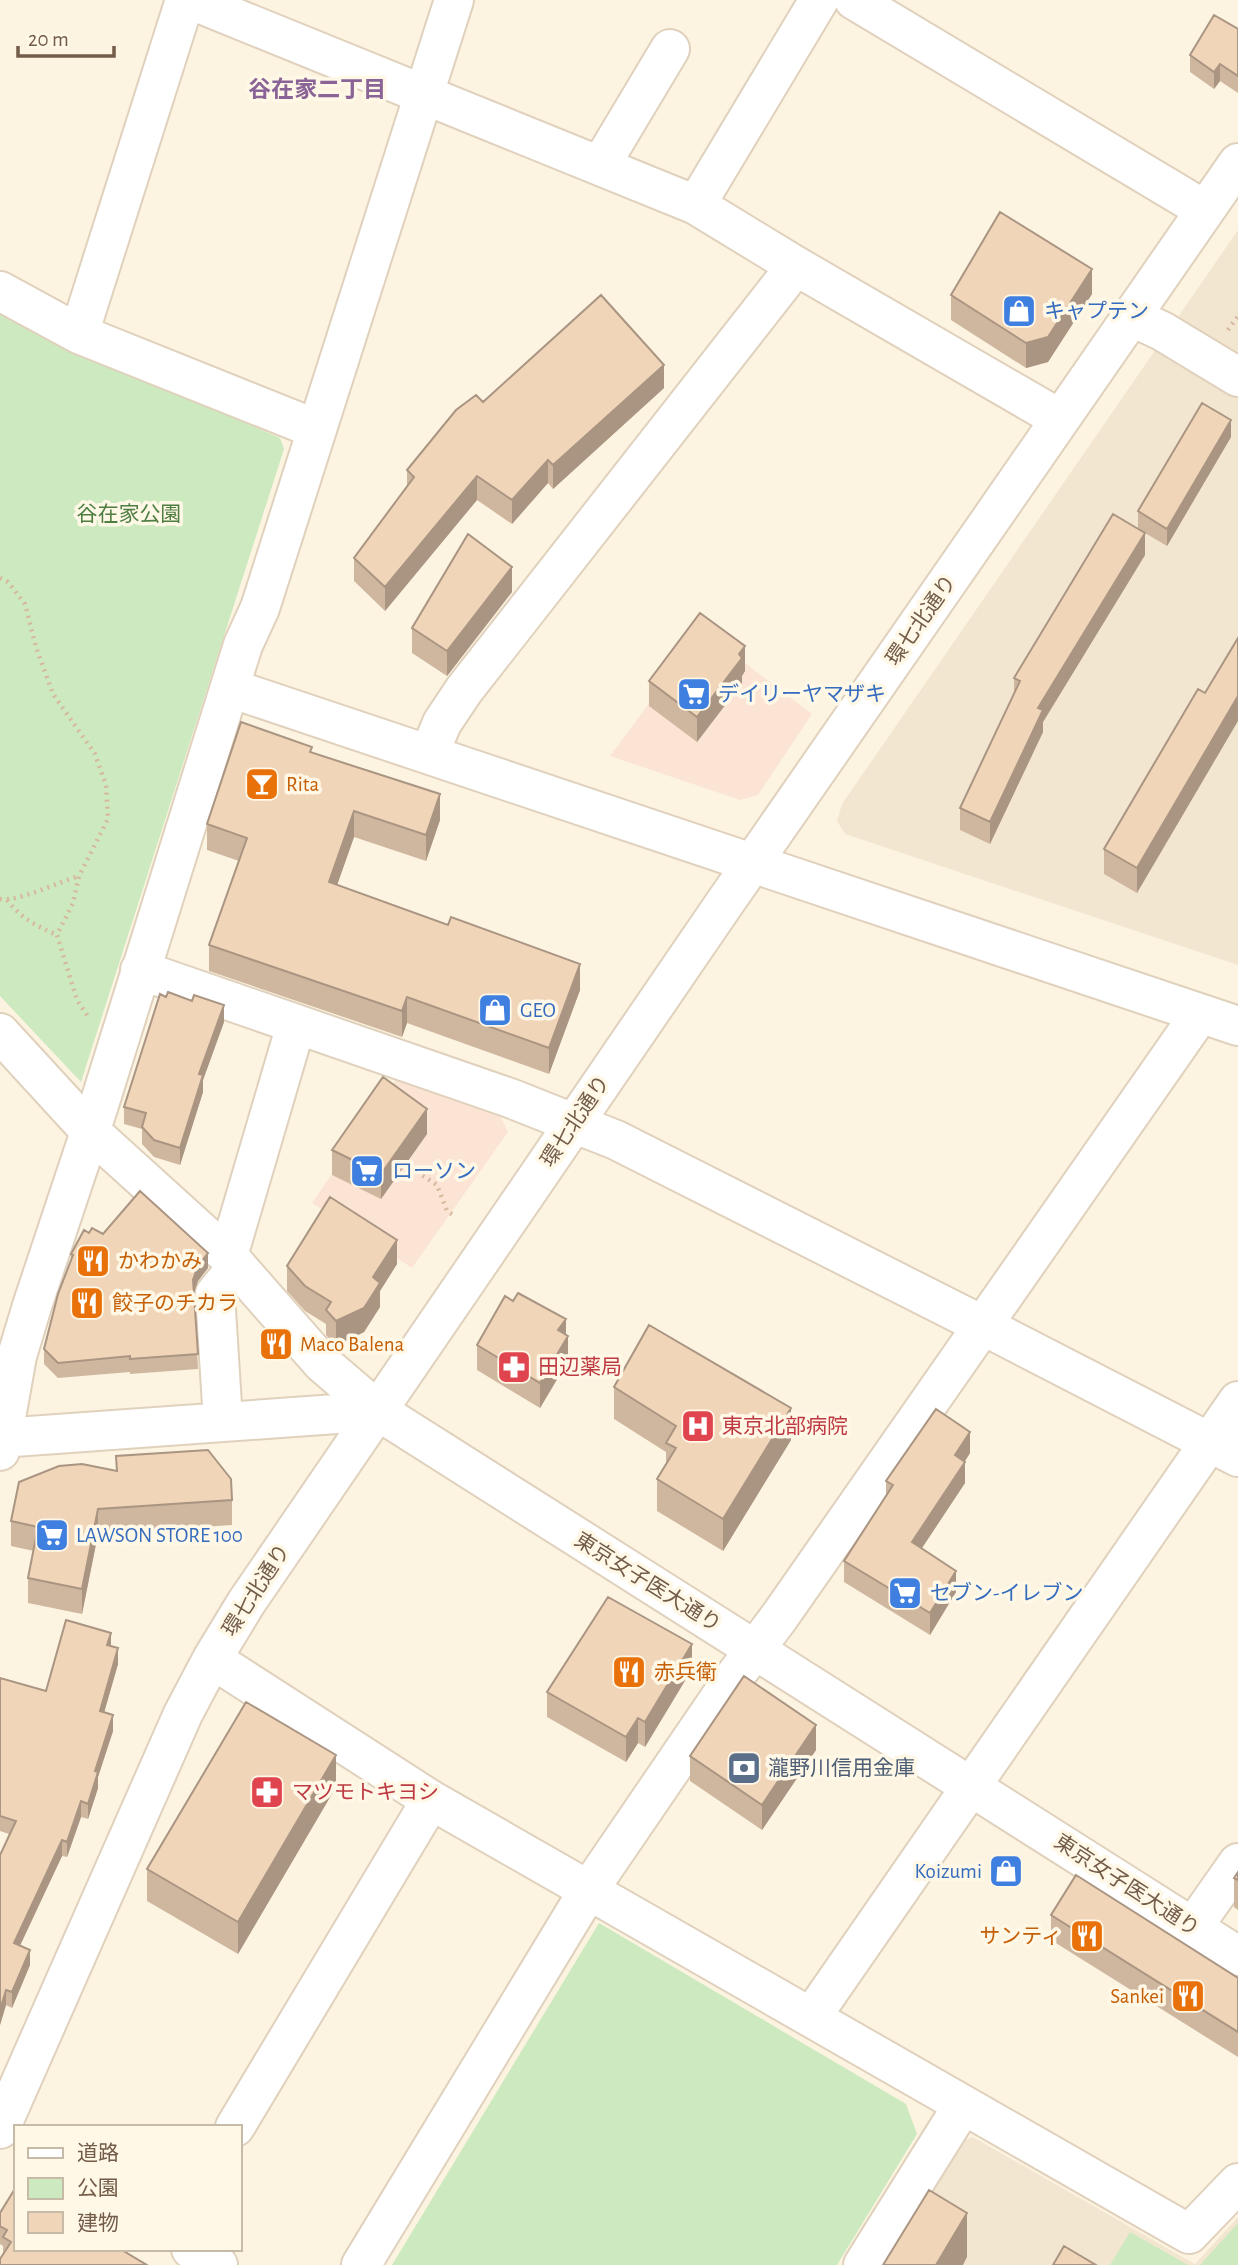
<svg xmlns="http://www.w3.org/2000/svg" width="1238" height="2265" viewBox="0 0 1238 2265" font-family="'Alegreya Sans','Noto Sans JP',sans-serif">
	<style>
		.residential { fill: #f3e6d0 }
		.commercial { fill: #fce4d5 }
		.green { fill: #cde9c0 }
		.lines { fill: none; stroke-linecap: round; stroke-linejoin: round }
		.minor-casing { stroke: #e0d1bd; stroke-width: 42 }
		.path { stroke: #d5b89d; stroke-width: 4.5; stroke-dasharray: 2 5; stroke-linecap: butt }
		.minor { stroke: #fff; stroke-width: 38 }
		.wall { fill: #cfb79f }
		.shaded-wall { fill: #a99582 }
		.building { fill: #f1d5b9; stroke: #a99582; stroke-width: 2 }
		.labels { text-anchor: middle; stroke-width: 7; stroke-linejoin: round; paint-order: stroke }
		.shop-label { font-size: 21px; fill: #366cbe; stroke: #fff8e7; text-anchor: start }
		.park-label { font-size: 21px; fill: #4f7e43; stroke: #fff8e7 }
		.street-label { font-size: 21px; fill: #735c48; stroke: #fff8e7 }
		.food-label { font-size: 21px; fill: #c56008; stroke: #fff8e7; text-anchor: start }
		.health-label { font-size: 21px; fill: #be3a42; stroke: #fff8e7; text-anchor: start }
		.service-label { font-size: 21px; fill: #4e5e75; stroke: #fff8e7; text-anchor: start }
		.neighbourhood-label { font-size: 23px; font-weight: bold; fill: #8a6496; stroke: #fff8e7 }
	</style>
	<rect width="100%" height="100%" fill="#fcf4e1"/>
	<path class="residential" d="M 1238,230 L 1238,965 L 845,834 L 837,821 L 842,804 Z
		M 973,2137 L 1195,2264 L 1238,2217 L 1238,2265 L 883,2265 L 960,2142 Z"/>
	<path class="commercial" d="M 703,631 L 812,714 L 758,795 L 740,800 L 610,756 Z
		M 398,1077 L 499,1113 L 508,1132 L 412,1268 L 312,1203 Z"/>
	<path class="green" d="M 0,306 L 63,341 L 280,438 L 284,449 L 81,1082 L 0,996 Z
		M 599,1923 L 906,2104 L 917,2134 L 837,2265 L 392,2265 Z
		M 1238,2223 L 1238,2265 L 1200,2265 Z
		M 1130,2232 L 1188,2265 L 1110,2265 Z"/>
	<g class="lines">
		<g class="minor-casing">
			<path id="minor" d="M 191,0 L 696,205 L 796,266 L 1060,419
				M 854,0 L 1205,210
				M 600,166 L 670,49
				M 696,205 L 819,0
				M 0,291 L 79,334 L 316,429
				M 1132,317 L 1162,331 L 1238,377
				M 79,334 L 185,0
				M 230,688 L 1238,1026
				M 429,754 L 442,723 L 464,690 L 796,266
				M 140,970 L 510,1098 L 616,1140 L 984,1326 L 1238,1457
				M 0,1033 L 90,1131 L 228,1256 L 322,1363 L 378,1411 L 1238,1956
				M 228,1256 L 296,1025
				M 223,1421 L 215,1294 L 237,1267
				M 0,1438 L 378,1411
				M 0,1451 L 17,1356 L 32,1306 L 98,1108 L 243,645 L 260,608 L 454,0
				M 212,1659 L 431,1800 L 1189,2234 L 1238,2183
				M 1193,1927 L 1238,1863
				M 812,2016 L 1238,1401
				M 235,2127 L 431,1800
				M 0,2129 L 183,1714 L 212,1659 L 246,1603 L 724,904 L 1238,163
				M 191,2249 L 218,2265
				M 361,2265 L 588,1891 L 732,1680 L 780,1616 L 1200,1014
				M 863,2265 L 963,2105"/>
		</g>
		<path class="path" d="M 1228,330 L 1238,316
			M 0,578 L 8,582 L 25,604 L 36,647 L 53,694 L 95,754 L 106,785 L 108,819 L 79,876 L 73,903 L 57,935 L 77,1000 L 89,1018
			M 0,899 C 19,902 58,882 79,876
			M 7,900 C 21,918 36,926 57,935
			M 405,1164 L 437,1185 L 447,1211 L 455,1216"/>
		<use href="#minor" class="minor"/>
	</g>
	<path class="wall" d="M 1238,29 L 1238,93 L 1220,81 L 1214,89 L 1190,72 L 1190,55 Z
		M 1092,294 L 1048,362 L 1026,368 L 951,320 L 951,295 Z
		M 664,388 L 553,489 L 548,483 L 512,524 L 477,500 L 385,611 L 354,581 L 354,558 L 407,487 L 407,470 L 483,402 Z
		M 1231,437 L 1167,546 L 1145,533 L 1145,555 L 1043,722 L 1043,732 L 990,844 L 960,830 L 960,808 L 1014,694 L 1014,678 L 1138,528 L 1138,511 Z
		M 512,592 L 447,676 L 412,653 L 412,628 Z
		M 745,671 L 742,676 L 742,683 L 697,742 L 649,706 L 649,681 Z
		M 1198,689 L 1137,893 L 1104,874 L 1104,849 Z
		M 312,753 L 440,820 L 426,861 L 354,837 L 337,885 L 580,990 L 549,1074 L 407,1023 L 402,1037 L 209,971 L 209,945 L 239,861 L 207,850 L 207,824 Z
		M 224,1022 L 203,1080 L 203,1092 L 180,1165 L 154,1157 L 142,1144 L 142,1129 L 124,1124 L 124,1107 Z
		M 427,1134 L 381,1199 L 332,1175 L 332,1150 Z
		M 89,1233 L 103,1234 L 208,1268 L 198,1281 L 194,1293 L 198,1369 L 130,1374 L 130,1372 L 58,1378 L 44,1364 L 44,1349 L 71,1259 L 71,1254 Z
		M 397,1264 L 380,1291 L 380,1307 L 364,1332 L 336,1346 L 326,1335 L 326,1324 L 305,1311 L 287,1291 L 287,1266 Z
		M 566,1334 L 568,1361 L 540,1408 L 477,1370 L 477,1345 Z
		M 614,1387 L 791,1440 L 723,1551 L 657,1511 L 657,1479 L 666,1464 L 666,1452 L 614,1419 Z
		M 970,1453 L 964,1462 L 965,1483 L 922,1548 L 956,1592 L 930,1635 L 844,1582 L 844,1561 L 886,1496 L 886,1481 Z
		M 116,1456 L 232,1500 L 232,1525 L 98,1534 L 82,1614 L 28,1603 L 28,1578 L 34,1551 L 11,1546 L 11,1521 L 116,1471 Z
		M 111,1647 L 118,1664 L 104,1712 L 113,1731 L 98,1777 L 98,1788 L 88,1819 L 81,1817 L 67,1857 L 62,1856 L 20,1946 L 30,1965 L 12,2008 L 6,2005 L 0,2025 L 0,1855 L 9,1834 L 0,1831 L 0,1678 L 46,1691 Z
		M 692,1669 L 645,1747 L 638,1743 L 626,1762 L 547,1717 L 547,1692 Z
		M 816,1750 L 762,1830 L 690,1781 L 690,1756 Z
		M 336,1787 L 238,1954 L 147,1901 L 147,1869 Z
		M 1238,1872 L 1238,1910 L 1234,1907 L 1234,1878 Z
		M 1051,1915 L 1238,1978 L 1238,2057 L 1051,1940 Z
		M 0,2213 L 16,2249 L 3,2254 L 3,2246 L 0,2244 Z"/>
	<path class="shaded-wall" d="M 1220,64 L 1220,81 L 1214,89 L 1214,72 Z
		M 1092,269 L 1092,294 L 1048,362 L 1026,368 L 1026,343 Z
		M 664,365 L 664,388 L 553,489 L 553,465 Z
		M 1231,420 L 1231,437 L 1167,546 L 1167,529 Z
		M 548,460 L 548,483 L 512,524 L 512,500 Z
		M 477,476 L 477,500 L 385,611 L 385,587 Z
		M 1145,533 L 1145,555 L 1043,722 L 1043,732 L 990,844 L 990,822 L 1038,708 Z
		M 512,567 L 512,592 L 447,676 L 447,651 Z
		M 745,646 L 745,671 L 742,676 L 742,683 L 697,742 L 697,717 Z
		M 1238,696 L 1238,721 L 1137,893 L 1137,868 Z
		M 440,794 L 440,820 L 426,861 L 426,835 Z
		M 354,811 L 354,837 L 329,908 L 329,882 Z
		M 580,964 L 580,990 L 549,1074 L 549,1048 Z
		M 407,997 L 407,1023 L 402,1037 L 402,1011 Z
		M 224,1005 L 224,1022 L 203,1080 L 203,1092 L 180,1165 L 180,1148 L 199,1074 Z
		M 427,1109 L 427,1134 L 381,1199 L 381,1174 Z
		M 397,1240 L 397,1264 L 380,1291 L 380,1307 L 364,1332 L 336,1346 L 336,1321 L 373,1277 Z
		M 208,1253 L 208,1268 L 198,1281 L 193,1295 L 193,1280 L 198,1266 Z
		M 566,1319 L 566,1339 L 568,1336 L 568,1361 L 540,1408 L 540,1383 L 558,1330 Z
		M 791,1408 L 791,1440 L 723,1551 L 723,1519 Z
		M 970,1432 L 970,1453 L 955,1477 L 955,1455 Z
		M 965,1462 L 965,1483 L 912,1563 L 912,1542 Z
		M 98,1509 L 98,1534 L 82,1614 L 82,1589 Z
		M 956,1571 L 956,1592 L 930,1635 L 930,1613 Z
		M 111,1633 L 111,1648 L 107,1645 Z
		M 692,1644 L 692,1669 L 645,1747 L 645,1722 Z
		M 118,1648 L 118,1664 L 100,1727 L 100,1711 Z
		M 113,1715 L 113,1731 L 98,1777 L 98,1788 L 88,1819 L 88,1804 L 95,1771 Z
		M 638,1718 L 638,1743 L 626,1762 L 626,1737 Z
		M 816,1725 L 816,1750 L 762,1830 L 762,1805 Z
		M 336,1755 L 336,1787 L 238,1954 L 238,1922 Z
		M 81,1801 L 81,1817 L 67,1857 L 67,1842 Z
		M 62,1840 L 62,1856 L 14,1958 L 14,1943 Z
		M 30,1950 L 30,1965 L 12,2008 L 12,1992 Z
		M 6,1990 L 6,2005 L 0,2025 L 0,2010 Z
		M 967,2213 L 967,2257 L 963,2265 L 936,2265 Z"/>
	<path class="building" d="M 1214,15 L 1238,29 L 1238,76 L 1220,64 L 1214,72 L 1190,55 Z
		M 1000,212 L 1092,269 L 1048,337 L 1026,343 L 951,295 Z
		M 601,295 L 664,365 L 553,465 L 548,460 L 512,500 L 477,476 L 385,587 L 354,558 L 414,477 L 407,470 L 456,410 L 476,395 L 483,402 Z
		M 1202,403 L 1231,420 L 1167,529 L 1138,511 Z
		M 1113,514 L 1145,533 L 1038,708 L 1043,710 L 990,822 L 960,808 L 1020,681 L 1014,678 Z
		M 468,534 L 512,567 L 447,651 L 412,628 Z
		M 700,613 L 745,646 L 739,654 L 742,658 L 697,717 L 649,681 Z
		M 1238,638 L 1238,696 L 1137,868 L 1104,849 L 1198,689 L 1205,693 Z
		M 241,722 L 312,747 L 310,752 L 440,794 L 426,835 L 354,811 L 329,882 L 448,925 L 451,917 L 580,964 L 549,1048 L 407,997 L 402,1011 L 209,945 L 247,838 L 207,824 Z
		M 168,992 L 192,1001 L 194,995 L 224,1005 L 199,1074 L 203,1075 L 180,1148 L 154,1140 L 142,1127 L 146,1113 L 124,1107 L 160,994 L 166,997 Z
		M 383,1077 L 427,1109 L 381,1174 L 332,1150 Z
		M 140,1191 L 208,1253 L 198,1266 L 193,1280 L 198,1354 L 130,1359 L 130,1356 L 58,1363 L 44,1349 L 58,1294 L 73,1255 L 71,1254 L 84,1230 L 89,1233 L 92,1228 L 103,1234 Z
		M 330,1197 L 397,1240 L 373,1277 L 380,1283 L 364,1308 L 336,1321 L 326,1310 L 331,1302 L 305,1286 L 287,1266 Z
		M 518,1293 L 566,1319 L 558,1330 L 568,1336 L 540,1383 L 477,1345 L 505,1296 L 513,1301 Z
		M 649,1325 L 791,1408 L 723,1519 L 657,1479 L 676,1448 L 666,1443 L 676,1426 L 614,1387 Z
		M 936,1409 L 970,1432 L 955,1455 L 965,1462 L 912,1542 L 956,1571 L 930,1613 L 844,1561 L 893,1485 L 886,1481 Z
		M 208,1450 L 231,1479 L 232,1500 L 98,1509 L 82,1589 L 28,1578 L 38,1527 L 11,1521 L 19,1482 L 59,1466 L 82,1464 L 117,1471 L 116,1456 Z
		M 608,1597 L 692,1644 L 645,1722 L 638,1718 L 626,1737 L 547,1692 Z
		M 66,1620 L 111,1633 L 107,1645 L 118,1648 L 100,1711 L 113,1715 L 95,1771 L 98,1772 L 88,1804 L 81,1801 L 67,1842 L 62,1840 L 14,1943 L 30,1950 L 12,1992 L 6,1990 L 0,2010 L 0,1855 L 16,1821 L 0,1816 L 0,1678 L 46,1691 Z
		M 744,1676 L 816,1725 L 762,1805 L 690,1756 Z
		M 246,1702 L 336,1755 L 238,1922 L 147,1869 Z
		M 1238,1872 L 1238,1880 L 1234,1878 Z
		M 1076,1875 L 1238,1978 L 1238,2032 L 1051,1915 Z
		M 16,2187 L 16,2249 L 120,2249 L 147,2265 L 0,2265 L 0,2259 L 11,2242 L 3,2237 L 7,2230 L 0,2226 L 0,2213 Z
		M 929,2190 L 967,2213 L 936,2265 L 883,2265 Z
		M 1064,2246 L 1096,2265 L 1053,2265 Z"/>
	<defs>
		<g id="shop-square" transform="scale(1.75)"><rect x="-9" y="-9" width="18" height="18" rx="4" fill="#3f7fe0" stroke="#fff8e7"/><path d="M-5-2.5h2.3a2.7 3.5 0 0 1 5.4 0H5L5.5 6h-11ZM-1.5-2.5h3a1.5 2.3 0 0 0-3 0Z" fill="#fff"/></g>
		<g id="supermarket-square" transform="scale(1.75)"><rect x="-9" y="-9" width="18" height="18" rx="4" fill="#3f7fe0" stroke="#fff8e7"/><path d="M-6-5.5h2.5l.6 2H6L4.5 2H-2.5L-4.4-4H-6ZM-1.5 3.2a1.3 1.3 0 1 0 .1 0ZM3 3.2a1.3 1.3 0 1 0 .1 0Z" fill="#fff"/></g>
		<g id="bar-square" transform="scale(1.75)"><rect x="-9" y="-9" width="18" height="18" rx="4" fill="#e8710a" stroke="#fff8e7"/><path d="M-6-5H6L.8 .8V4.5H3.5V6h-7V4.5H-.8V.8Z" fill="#fff"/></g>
		<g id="restaurant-square" transform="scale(1.75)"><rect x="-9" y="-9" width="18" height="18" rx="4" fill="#e8710a" stroke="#fff8e7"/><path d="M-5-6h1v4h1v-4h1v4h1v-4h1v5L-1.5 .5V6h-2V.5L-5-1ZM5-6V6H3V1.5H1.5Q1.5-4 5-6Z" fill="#fff"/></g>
		<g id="pharmacy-square" transform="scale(1.75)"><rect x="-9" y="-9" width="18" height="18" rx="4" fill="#e0444e" stroke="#fff8e7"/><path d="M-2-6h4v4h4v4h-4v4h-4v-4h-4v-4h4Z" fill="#fff"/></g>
		<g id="hospital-square" transform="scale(1.75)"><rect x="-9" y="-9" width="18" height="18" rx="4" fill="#e0444e" stroke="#fff8e7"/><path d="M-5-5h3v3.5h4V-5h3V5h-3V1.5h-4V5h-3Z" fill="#fff"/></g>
		<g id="bank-square" transform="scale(1.75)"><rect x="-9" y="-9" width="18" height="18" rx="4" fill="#5c6f8a" stroke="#fff8e7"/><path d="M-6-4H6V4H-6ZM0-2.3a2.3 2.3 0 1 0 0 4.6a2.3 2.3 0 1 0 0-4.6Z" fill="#fff"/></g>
	</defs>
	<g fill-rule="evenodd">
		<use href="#shop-square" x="1019" y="311"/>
		<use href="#supermarket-square" x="694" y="694"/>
		<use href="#bar-square" x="262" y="784"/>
		<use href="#shop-square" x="495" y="1010"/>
		<use href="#supermarket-square" x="367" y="1171"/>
		<use href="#restaurant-square" x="93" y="1261"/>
		<use href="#restaurant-square" x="87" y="1303"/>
		<use href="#restaurant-square" x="276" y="1344"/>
		<use href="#pharmacy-square" x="514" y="1367"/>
		<use href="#hospital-square" x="698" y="1426"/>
		<use href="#supermarket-square" x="52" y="1535"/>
		<use href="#supermarket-square" x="905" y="1593"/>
		<use href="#restaurant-square" x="629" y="1672"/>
		<use href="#bank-square" x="744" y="1768"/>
		<use href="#pharmacy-square" x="267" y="1792"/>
		<use href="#shop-square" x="1006" y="1871"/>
		<use href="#restaurant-square" x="1087" y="1936"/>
		<use href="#restaurant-square" x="1188" y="1996"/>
	</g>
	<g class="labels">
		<g class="shop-label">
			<text x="1044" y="318">キャプテン</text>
			<text x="718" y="701">デイリーヤマザキ</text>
			<text x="520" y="1017">GEO</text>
			<text x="392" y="1178">ローソン</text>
			<text x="76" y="1542">LAWSON STORE 100</text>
			<text x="930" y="1600">セブン-イレブン</text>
			<text x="982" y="1878" text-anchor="end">Koizumi</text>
		</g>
		<g class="park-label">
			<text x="129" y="521">谷在家公園</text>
		</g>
		<g class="street-label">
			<text transform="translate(921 620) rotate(-55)" y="7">環七北通り</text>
			<text transform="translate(575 1121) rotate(-56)" y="7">環七北通り</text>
			<text transform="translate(648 1582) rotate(32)" y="7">東京女子医大通り</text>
			<text transform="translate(256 1590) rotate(-57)" y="7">環七北通り</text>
			<text transform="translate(1127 1885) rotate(33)" y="7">東京女子医大通り</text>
		</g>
		<g class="food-label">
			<text x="286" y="791">Rita</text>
			<text x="118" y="1268">かわかみ</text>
			<text x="112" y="1310">餃子のチカラ</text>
			<text x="300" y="1351">Maco Balena</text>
			<text x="654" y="1679">赤兵衛</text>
			<text x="1062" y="1943" text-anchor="end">サンティ</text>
			<text x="1164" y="2003" text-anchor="end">Sankei</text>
		</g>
		<g class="health-label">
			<text x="538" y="1374">田辺薬局</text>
			<text x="722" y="1433">東京北部病院</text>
			<text x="292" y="1799">マツモトキヨシ</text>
		</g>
		<g class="service-label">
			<text x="768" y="1775">瀧野川信用金庫</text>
		</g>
		<g class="neighbourhood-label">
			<text x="317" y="97">谷在家二丁目</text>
		</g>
	</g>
	<rect x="14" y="2125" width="228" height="126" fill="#fff8e7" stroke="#c7baa7" stroke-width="2"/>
	<rect x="28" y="2148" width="35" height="10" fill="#ffffff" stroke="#c7baa7" stroke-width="2"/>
	<text x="77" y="2160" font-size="21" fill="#735c48">道路</text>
	<rect x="28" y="2178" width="35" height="21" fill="#cde9c0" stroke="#c7baa7" stroke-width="2"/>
	<text x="77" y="2195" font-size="21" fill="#735c48">公園</text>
	<rect x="28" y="2212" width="35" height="21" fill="#f1d5b9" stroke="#c7baa7" stroke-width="2"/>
	<text x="77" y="2230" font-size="21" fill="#735c48">建物</text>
	<path d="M18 46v10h96v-10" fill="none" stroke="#735c48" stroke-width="3.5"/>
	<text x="28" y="46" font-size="21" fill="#735c48" stroke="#fff8e7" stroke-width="5" paint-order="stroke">20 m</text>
</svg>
